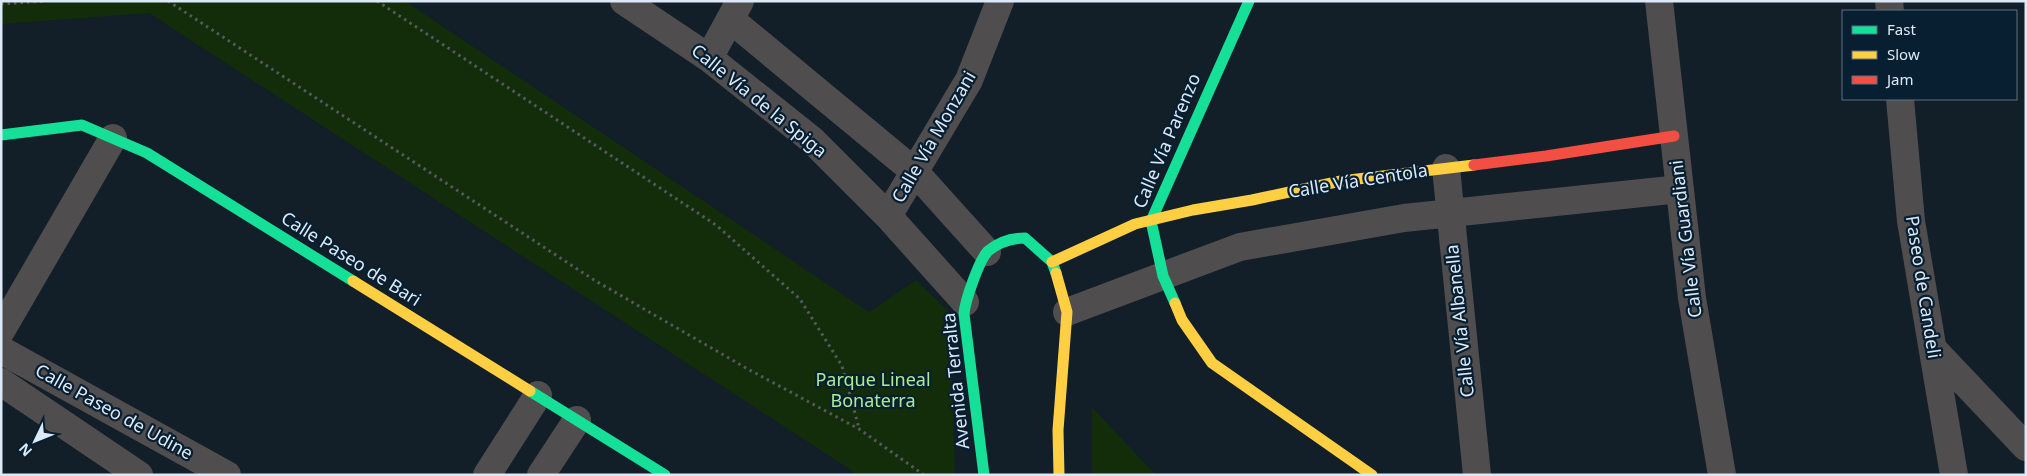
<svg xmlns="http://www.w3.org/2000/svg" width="2027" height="476" viewBox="0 0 2027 476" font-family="'Noto Sans',sans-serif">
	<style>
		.green { fill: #132d0b }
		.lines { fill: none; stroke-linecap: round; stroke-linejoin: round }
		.path { stroke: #57585c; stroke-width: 3; stroke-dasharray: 2.5 4; stroke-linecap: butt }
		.street { stroke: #504d4e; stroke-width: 28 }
		.fast { stroke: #16e098; stroke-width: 11 }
		.slow { stroke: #ffcf43; stroke-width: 11 }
		.jam { stroke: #f24e42; stroke-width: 11 }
		.labels { text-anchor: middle; stroke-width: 4.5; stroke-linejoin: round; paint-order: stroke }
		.street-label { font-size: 18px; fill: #dceaf7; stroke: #081f32 }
		.park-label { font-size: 18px; fill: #aaec91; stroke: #081f32 }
	</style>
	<rect width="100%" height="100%" fill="#121e28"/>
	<path class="green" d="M 1,1 L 405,1 L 869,312 L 916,280 L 950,313 L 955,475 L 855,475 L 851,470 L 149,13 L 1,24 Z
		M 1092,407 L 1154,473 L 1157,475 L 1092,475 Z"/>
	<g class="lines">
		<path class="path" d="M 168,1 L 594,280 L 746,368 L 859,429 L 924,475
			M 377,1 L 716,225 L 800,299 L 842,366 L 859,428
			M 1,4 L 46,1"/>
		<path class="street" d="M 624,1 L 709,58 L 812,140 L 888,216 L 965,302
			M 1659,1 L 1692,298 L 1722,475
			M 1889,1 L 1890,11
			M 730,19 L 915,172 L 987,252
			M 709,58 L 740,1
			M 1900,99 L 1911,221 L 1954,475
			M 1446,168 L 1477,475
			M 888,216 L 969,80 L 1000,1
			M 1067,312 L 1240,247 L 1404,218 L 1680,189
			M 1,331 L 113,138
			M 1933,349 L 2026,447
			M 1,350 L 227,475
			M 1,382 L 139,475
			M 487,475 L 538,395
			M 541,475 L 577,420"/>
		<path class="fast" d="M 1,135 L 82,125 L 147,153 L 353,281
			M 1175,303 L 1163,276 L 1151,221 L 1249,1
			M 530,391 L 665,475
			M 984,475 L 964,314 C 965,301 979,260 988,251 C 999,242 1011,238 1025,238 L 1052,262 L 1056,273"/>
		<path class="slow" d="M 1052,262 L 1135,224 L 1193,210 L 1252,200 L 1341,181 L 1474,165
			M 1056,273 L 1067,312 L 1058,430 L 1059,475
			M 353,281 L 530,391
			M 1175,303 L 1182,320 L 1212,363 L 1372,475"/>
		<path class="jam" d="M 1474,165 L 1546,156 L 1674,136"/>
	</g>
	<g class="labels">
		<g class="street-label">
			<text transform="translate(759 101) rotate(39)" y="6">Calle Vía de la Spiga</text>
			<text transform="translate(934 137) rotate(-60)" y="6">Calle Vía Monzani</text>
			<text transform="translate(1167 141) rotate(-67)" y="6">Calle Vía Parenzo</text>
			<text transform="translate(1358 181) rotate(-9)" y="6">Calle Vía Centola</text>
			<text transform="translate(1686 239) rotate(-97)" y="6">Calle Vía Guardiani</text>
			<text transform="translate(351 259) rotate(32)" y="6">Calle Paseo de Bari</text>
			<text transform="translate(1923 287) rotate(81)" y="6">Paseo de Candeli</text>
			<text transform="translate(1460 321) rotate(-96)" y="6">Calle Vía Albanella</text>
			<text transform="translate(956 381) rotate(-96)" y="6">Avenida Terralta</text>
			<text transform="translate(114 412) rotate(29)" y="6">Calle Paseo de Udine</text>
		</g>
		<g class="park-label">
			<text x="873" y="386">Parque Lineal<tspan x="873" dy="21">Bonaterra</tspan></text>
		</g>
	</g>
	<rect width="2027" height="476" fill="none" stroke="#dceaf7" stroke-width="5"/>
	<rect x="1842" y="10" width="175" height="90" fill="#081f32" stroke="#5d7081"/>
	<rect x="1852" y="26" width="25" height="8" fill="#16e098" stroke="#5d7081"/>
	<text x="1887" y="35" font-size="15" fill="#dceaf7">Fast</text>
	<rect x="1852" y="51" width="25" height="8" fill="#ffcf43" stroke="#5d7081"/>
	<text x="1887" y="60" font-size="15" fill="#dceaf7">Slow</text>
	<rect x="1852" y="76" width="25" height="8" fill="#f24e42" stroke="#5d7081"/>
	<text x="1887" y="85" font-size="15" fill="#dceaf7">Jam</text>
	<g transform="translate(35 441) rotate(227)" stroke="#081f32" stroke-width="4" paint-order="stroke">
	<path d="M0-4L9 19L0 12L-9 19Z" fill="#dceaf7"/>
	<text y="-8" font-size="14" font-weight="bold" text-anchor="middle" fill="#dceaf7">N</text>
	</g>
</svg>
